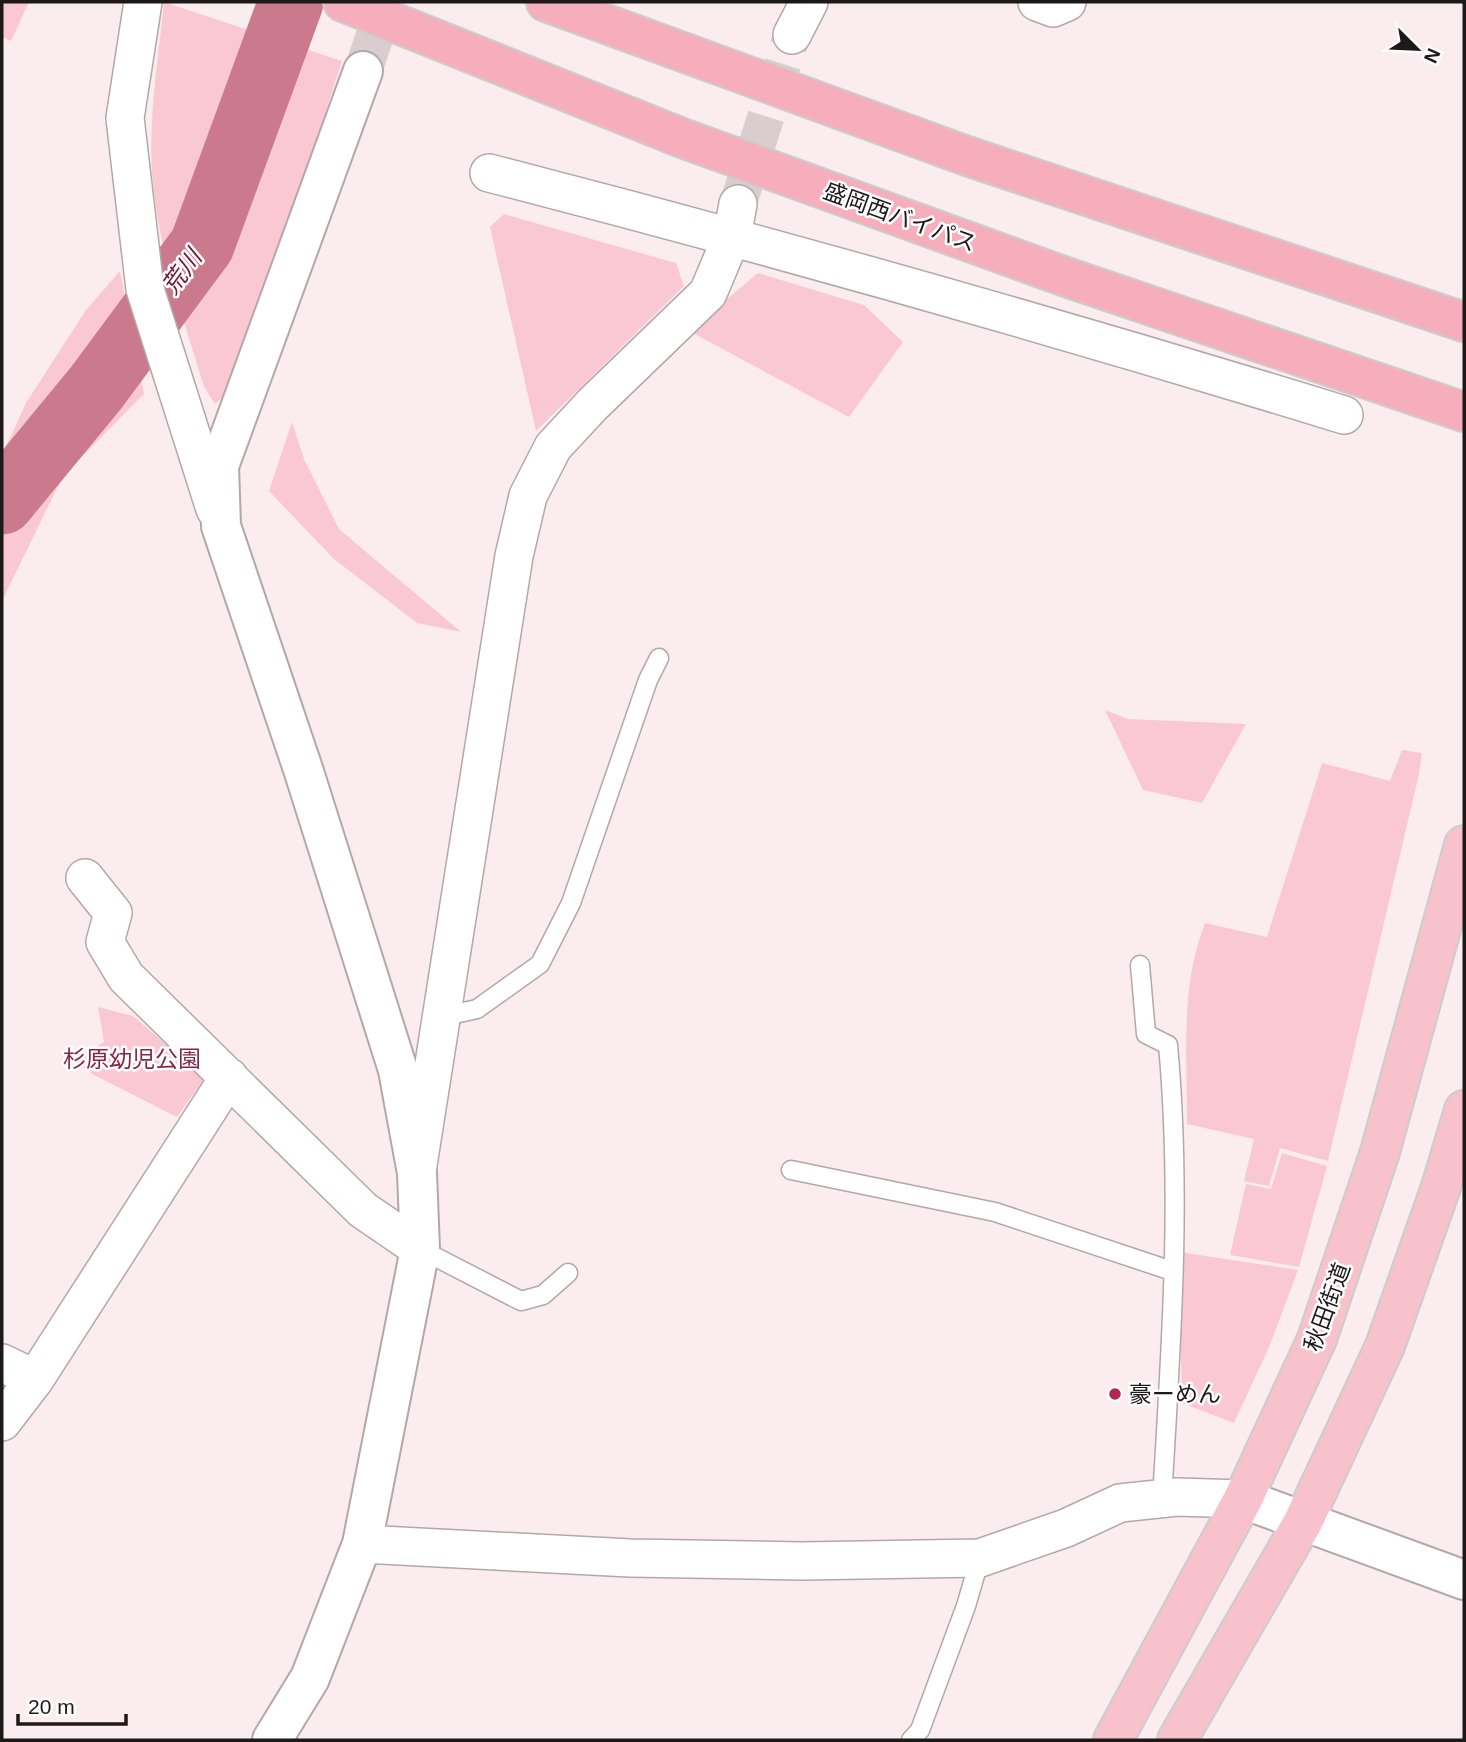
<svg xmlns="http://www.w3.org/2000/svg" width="1466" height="1742" viewBox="0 0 1466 1742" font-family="Helvetica,'Noto Sans JP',sans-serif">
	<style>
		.green { fill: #fac8d2 }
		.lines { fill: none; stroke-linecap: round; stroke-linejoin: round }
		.river { stroke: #ca7a8c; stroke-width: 65 }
		.minor-tunnel { stroke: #dacdcf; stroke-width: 37; stroke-dasharray: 37 18; stroke-linecap: butt }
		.tertiary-tunnel { stroke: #dacdcf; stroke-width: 38; stroke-dasharray: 38 19; stroke-linecap: butt }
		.service-casing { stroke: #b4a7a9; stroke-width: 21 }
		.minor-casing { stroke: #b4a7a9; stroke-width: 40 }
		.tertiary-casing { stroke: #b4a7a9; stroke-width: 42 }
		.primary-casing { stroke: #cdcccc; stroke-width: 42 }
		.trunk-casing { stroke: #cdcccc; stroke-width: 42 }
		.service { stroke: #fff; stroke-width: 18 }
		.minor { stroke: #fff; stroke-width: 37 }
		.tertiary { stroke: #fff; stroke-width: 38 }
		.primary { stroke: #f8c2cd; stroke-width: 38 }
		.trunk { stroke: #f6aebc; stroke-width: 38 }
		.poi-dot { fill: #b22356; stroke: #fefefe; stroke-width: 2.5 }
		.labels { text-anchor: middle; stroke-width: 5; stroke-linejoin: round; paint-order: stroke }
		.street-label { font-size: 23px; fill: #1d1819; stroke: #fefefe }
		.park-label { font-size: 23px; fill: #862745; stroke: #fefefe }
		.poi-label { font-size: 23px; fill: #1d1819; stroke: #fefefe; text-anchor: start }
		.water-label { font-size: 24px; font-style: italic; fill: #731235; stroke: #fefefe }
	</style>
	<rect width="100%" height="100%" fill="#fbedef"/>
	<path class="green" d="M 2,2 L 29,2 L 11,41 L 2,37 Z
		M 164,2 L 342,61 L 294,210 L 226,395 L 215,404 L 204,387 C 184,320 160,254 153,184 C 147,124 158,62 164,2 Z
		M 504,214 L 676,263 L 684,286 L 536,431 L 490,227 Z
		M 120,271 L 144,394 L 63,476 L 2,601 L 2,455 L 26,403 L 86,310 Z
		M 758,273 L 864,305 L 903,342 L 849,417 L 689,331 Z
		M 292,422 L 304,459 L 339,529 L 461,632 L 417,623 L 334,559 L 269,491 Z
		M 1105,710 L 1128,719 L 1246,724 L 1202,803 L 1143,790 Z
		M 1402,750 L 1422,753 L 1419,774 L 1328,1161 L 1280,1148 L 1269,1186 L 1244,1181 L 1254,1139 L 1187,1124 C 1187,1058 1180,986 1205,923 L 1267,937 L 1322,763 L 1390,781 Z
		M 98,1007 L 133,1016 L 205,1078 L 177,1117 L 94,1075 L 74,1061 L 104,1042 Z
		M 1282,1153 L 1327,1166 L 1299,1267 L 1230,1255 L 1246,1184 L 1271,1189 Z
		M 1179,1252 L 1298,1270 L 1270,1345 L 1234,1423 L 1182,1403 Z"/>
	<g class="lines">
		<path class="river" d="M 2,502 L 96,388 L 202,245 L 291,2"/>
		<path class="minor-tunnel" d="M 738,204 L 792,35"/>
		<path class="tertiary-tunnel" d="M 363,71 L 386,2"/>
		<g class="service-casing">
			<path id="service" d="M 1140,965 L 1146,1034 L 1168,1045 C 1182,1196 1171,1348 1162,1499
				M 441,1017 L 477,1009 L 540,964 L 571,903 L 648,680 L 659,658
				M 791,1170 L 995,1212 L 1172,1271
				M 420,1249 L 521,1301 L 543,1295 L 568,1273
				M 911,1740 L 920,1730 L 966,1606 L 980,1558"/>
		</g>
		<g class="minor-casing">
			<path id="minor" d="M 143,2 L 125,118 L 145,289 L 215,509
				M 1037,2 L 1053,8 L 1067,2
				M 792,35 L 809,2
				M 489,173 C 776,247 1061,328 1344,415
				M 85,878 L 113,913 L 105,942 L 126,977 L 363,1210 L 420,1249
				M 418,1165 L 514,556 L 528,496 L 553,447 L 593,404 L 708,293 L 732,236 L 738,204
				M 2,1363 L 35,1379
				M 2,1422 L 35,1379 L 229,1077
				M 362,1544 L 630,1558 L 802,1561 L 980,1558 L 1066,1528 L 1120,1503 L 1177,1497 L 1243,1499"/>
		</g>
		<g class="tertiary-casing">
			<path id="tertiary" d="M 1243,1499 L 1464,1580
				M 272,1740 L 310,1678 L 362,1544 L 420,1249 L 417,1173 L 398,1070 L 304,772 L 221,526 L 219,466 L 363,71"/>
		</g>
		<g class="primary-casing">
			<path id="primary" d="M 1113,1740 L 1243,1499 L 1317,1339 L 1380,1152 L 1464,845
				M 1177,1740 L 1303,1522 L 1385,1346 L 1441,1187 L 1464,1110"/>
		</g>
		<g class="trunk-casing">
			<path id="trunk" d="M 343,2 L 682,138 L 1066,277 L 1464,412
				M 546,2 L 967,156 L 1464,322"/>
		</g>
		<use href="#service" class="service"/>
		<use href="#minor" class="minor"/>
		<use href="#tertiary" class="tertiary"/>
		<use href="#primary" class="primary"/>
		<use href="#trunk" class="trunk"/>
	</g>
	<circle class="poi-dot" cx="1115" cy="1394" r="7"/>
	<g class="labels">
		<g class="street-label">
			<text transform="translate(900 217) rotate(20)" y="8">盛岡西バイパス</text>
			<text transform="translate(1327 1307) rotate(-70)" y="8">秋田街道</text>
		</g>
		<g class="park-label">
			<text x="132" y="1067">杉原幼児公園</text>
		</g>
		<g class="poi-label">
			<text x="1129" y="1402">豪ーめん</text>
		</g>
		<g class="water-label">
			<text transform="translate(182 272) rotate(-54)" y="8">荒川</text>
		</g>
	</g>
	<rect width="1466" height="1742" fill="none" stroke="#1d1819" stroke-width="7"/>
	<g transform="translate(1417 49) rotate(114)" stroke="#fefefe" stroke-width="5" paint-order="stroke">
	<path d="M0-5L12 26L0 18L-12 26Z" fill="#1d1819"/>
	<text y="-10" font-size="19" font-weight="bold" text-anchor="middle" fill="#1d1819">N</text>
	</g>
	<path d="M18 1714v10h108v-10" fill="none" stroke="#1d1819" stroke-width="3.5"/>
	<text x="28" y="1714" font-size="21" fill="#1d1819" stroke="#fefefe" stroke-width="5" paint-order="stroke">20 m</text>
</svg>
